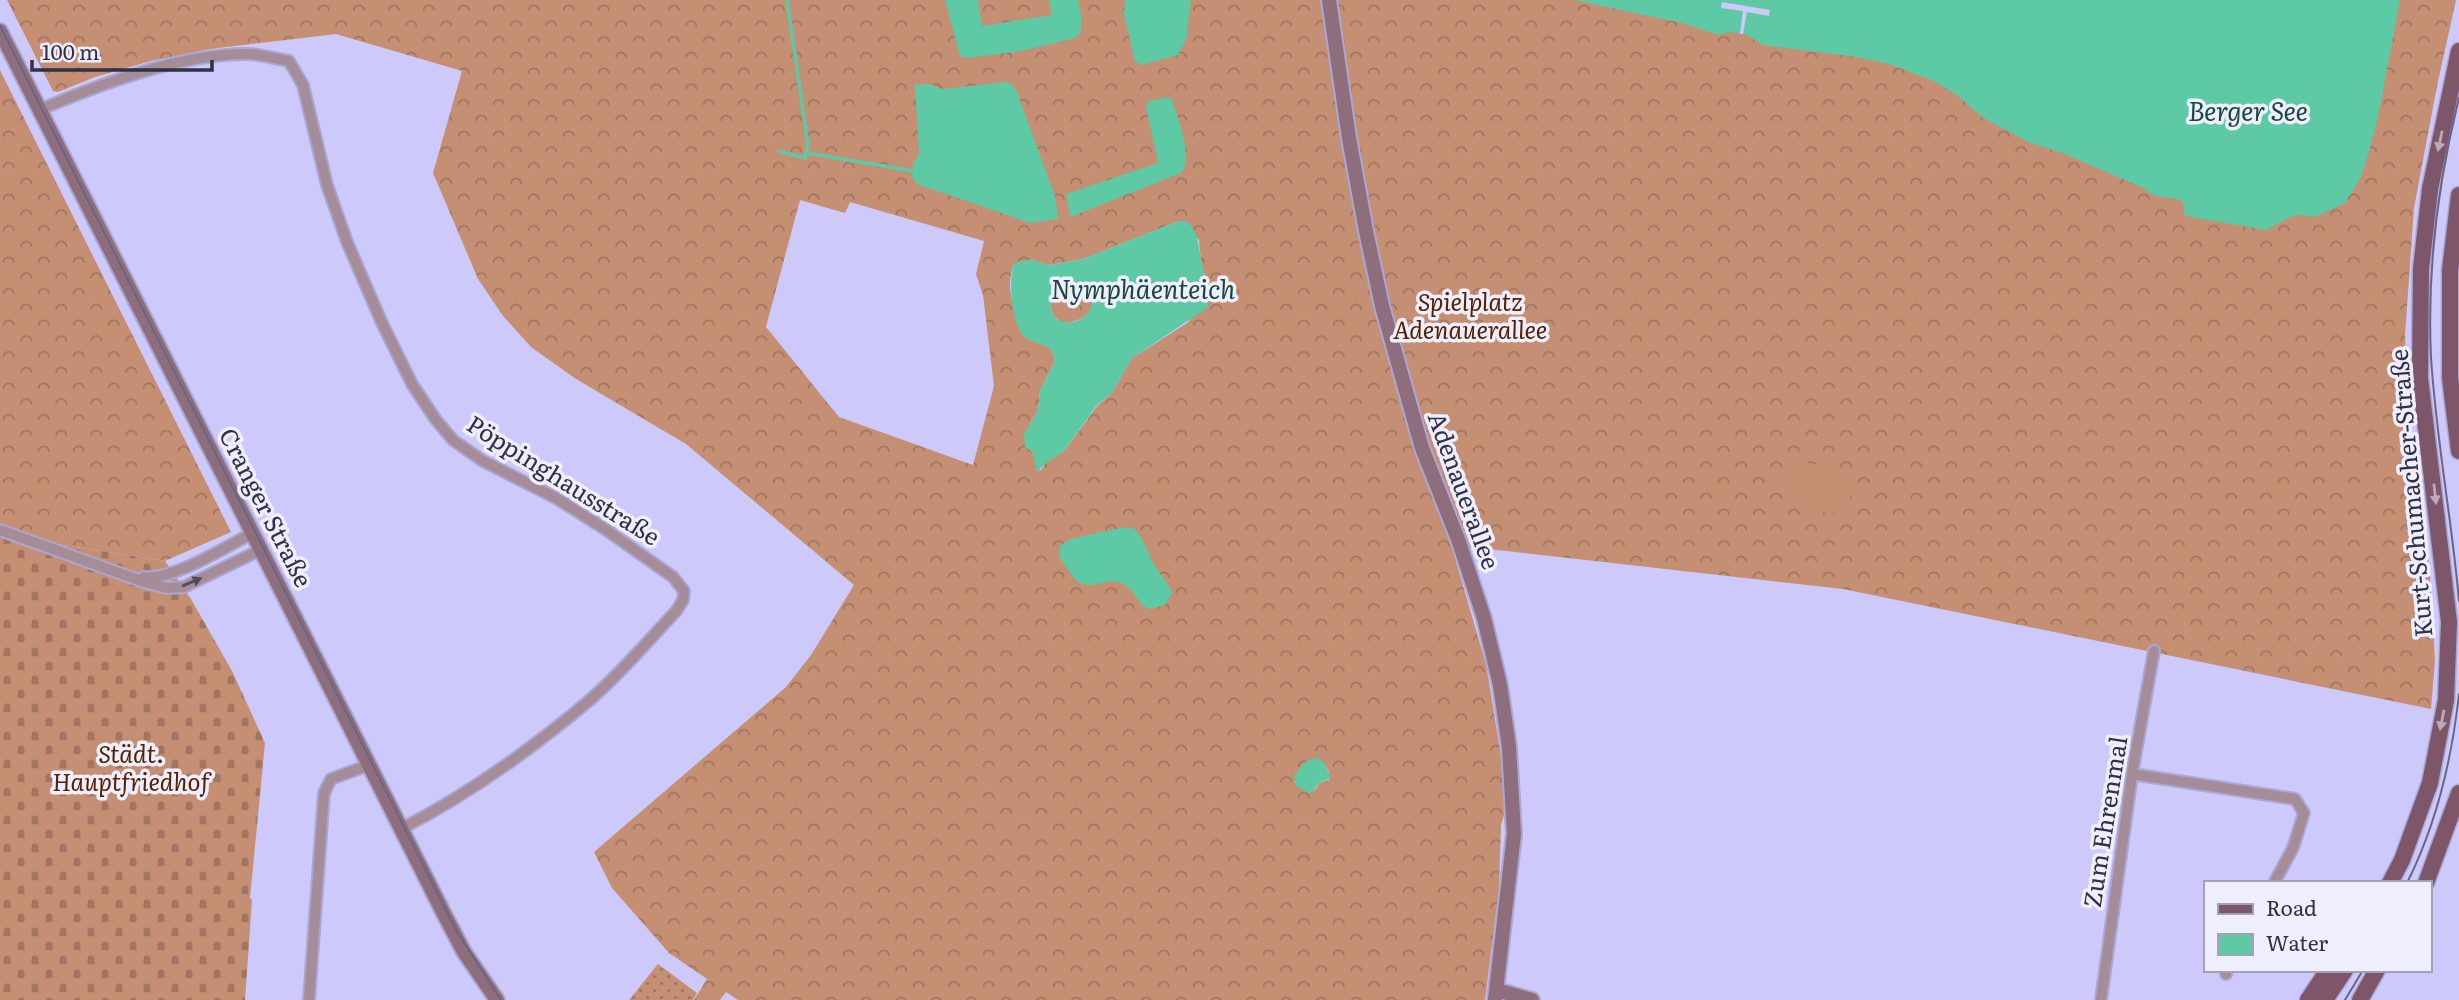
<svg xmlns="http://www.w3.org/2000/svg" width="2459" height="1000" viewBox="0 0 2459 1000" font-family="Literata,serif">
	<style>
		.grass { fill: url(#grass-dots) }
		.forest { fill: url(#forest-crowns); fill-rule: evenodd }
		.cemetery { fill: url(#cemetery-stones) }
		.pitch { fill: #c58f73 }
		.water { fill: #5ec9a5; fill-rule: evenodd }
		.pier { fill: #cdc9fb }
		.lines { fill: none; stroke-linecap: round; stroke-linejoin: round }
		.stream { stroke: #5ec9a5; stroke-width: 3.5 }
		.street-casing { stroke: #aba7d3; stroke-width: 14 }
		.secondary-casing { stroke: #aba7d3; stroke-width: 18 }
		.primary-casing { stroke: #aba7d3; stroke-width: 19 }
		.street { stroke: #a48d98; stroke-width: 10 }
		.secondary { stroke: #8e6d7d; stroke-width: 14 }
		.primary { stroke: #7d5669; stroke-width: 16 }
		.tram { stroke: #696685; stroke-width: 2 }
		.oneway { fill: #bcaabb }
		.oneway2 { fill: #544c5d }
		.labels { text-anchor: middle; stroke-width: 7; stroke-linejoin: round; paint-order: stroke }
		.park-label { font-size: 24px; font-style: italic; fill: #542200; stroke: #efeefe }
		.street-label { font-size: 24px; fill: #323044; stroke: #efeefe }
		.water-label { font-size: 26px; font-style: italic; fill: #1a4839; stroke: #efeefe }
	</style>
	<defs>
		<pattern id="grass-dots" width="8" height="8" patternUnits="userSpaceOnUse" patternTransform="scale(1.75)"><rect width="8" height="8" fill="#c58f73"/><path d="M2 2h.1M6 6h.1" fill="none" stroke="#a17560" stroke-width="1.8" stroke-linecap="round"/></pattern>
		<pattern id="forest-crowns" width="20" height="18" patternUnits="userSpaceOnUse" patternTransform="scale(1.75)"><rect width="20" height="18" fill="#c58f73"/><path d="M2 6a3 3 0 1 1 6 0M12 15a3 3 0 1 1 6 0" fill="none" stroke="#a17560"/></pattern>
		<pattern id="cemetery-stones" width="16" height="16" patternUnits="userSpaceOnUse" patternTransform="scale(1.75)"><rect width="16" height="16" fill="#c58f73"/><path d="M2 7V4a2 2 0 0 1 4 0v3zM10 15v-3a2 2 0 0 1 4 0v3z" fill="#a17560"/></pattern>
	</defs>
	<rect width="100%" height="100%" fill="#cdc9fb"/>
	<path class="grass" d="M 658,964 L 697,993 L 693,1000 L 629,1000 Z"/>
	<path class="forest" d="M 7,0 L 2456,0 L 2437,86 L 2414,208 L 2405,335 L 2409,457 L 2429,564 L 2432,604 L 2435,660 L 2431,709 L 1843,589 L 1480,548 L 1452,548 L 1486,664 L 1502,762 L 1505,812 L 1501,825 L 1499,889 L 1485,1000 L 738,1000 L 726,992 L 720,1000 L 694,1000 L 707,979 L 669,953 L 612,888 L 594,852 L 786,687 L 811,655 L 854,585 L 686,444 L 576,379 L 531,347 L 503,316 L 478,279 L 433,173 L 462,71 L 336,34 L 210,49 L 151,61 L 95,77 L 58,92 L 53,91 ZM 800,200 L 845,213 L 850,202 L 984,241 L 976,274 L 983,295 L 994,386 L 973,465 L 839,417 L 766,327 ZM 1179,221 L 1199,240 L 1201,262 L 1211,296 L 1187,323 L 1132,358 L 1111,394 L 1098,405 L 1064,451 L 1046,462 L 1041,470 L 1037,471 L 1033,452 L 1030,449 L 1030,424 L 1038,411 L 1040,391 L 1055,361 L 1051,348 L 1026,338 C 1015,316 1004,288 1014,264 L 1031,260 L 1049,265 L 1083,259 ZM 1326,766 L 1329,772 L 1329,780 L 1319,783 L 1316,789 L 1309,793 L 1294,782 Z
		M 0,70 L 231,532 L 165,561 L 0,535 Z
		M 1070,281 L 1083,285 L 1093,302 C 1089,317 1080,321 1065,323 L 1054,317 L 1050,305 L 1058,289 Z"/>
	<path class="cemetery" d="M 0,535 L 165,561 L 191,599 L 232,671 L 265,743 L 250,898 L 252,900 L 245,1000 L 0,1000 Z"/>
	<path class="pitch" d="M 1800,462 L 1843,469 L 1853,484 L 1848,507 L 1836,514 L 1789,505 L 1781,490 L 1785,472 Z"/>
	<path class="water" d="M 945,0 L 978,0 L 982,26 L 1052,15 L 1049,0 L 1078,0 C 1080,13 1087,28 1075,38 L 1021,51 L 968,58 L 960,56 Z
		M 1125,0 L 1191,0 L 1186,40 L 1178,55 L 1141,65 L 1135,61 L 1124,14 Z
		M 1574,0 L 2400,0 L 2377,122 L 2365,165 L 2360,179 L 2345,203 L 2315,217 L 2302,215 L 2292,216 L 2266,230 L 2185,216 L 2183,202 L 2177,199 L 2155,196 L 2141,187 L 2065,154 L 2028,142 L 1982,117 L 1957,95 L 1934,81 L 1889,64 L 1857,57 L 1763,45 L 1745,34 L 1730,32 L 1719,35 L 1682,23 Z
		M 1007,82 L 1015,87 L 1055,196 L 1058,219 L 1030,223 L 917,184 L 912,177 L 913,163 L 919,155 L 915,85 L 930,84 L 942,89 Z
		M 1169,97 L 1172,100 C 1178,121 1194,155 1181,173 L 1070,217 L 1066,194 L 1155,164 L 1158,161 L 1146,107 L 1148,101 Z
		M 1179,221 L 1187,221 C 1200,234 1198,247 1202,264 C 1205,279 1214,292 1207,308 L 1132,358 L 1111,394 L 1097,405 L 1064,451 L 1047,462 L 1037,472 L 1033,452 L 1025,447 L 1024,434 L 1038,411 L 1040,391 L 1055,361 L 1051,348 C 1044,345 1033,342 1026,338 C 1011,328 1008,278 1014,264 L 1020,261 L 1031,260 L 1050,265 L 1083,259 ZM 1070,281 L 1083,285 L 1093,302 C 1088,320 1070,329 1054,317 L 1050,305 L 1058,289 Z
		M 1125,527 L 1135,529 C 1144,540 1147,551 1154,564 C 1160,576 1167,579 1172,593 L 1165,605 L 1149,609 C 1134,601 1138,593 1126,586 C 1116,578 1105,583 1093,585 C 1088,585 1082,583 1077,582 L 1059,557 L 1060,546 L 1070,539 Z
		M 1317,757 L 1325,764 L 1331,778 L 1319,783 L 1313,792 L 1309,793 L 1296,786 L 1294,776 L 1305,762 Z"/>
	<path class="pier" d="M 1722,2 L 1770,10 L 1769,16 L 1747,12 L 1743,34 L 1740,34 L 1743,11 L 1721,8 Z"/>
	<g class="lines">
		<path class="stream" d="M 779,151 L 805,158 L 808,144 L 787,0
			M 807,153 L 913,171"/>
		<g class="street-casing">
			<path id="street" d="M 39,110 C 101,84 179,54 247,54 C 260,54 276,59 289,61 L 303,85 L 327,185 L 347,242 L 382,323 L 412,384 L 436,420 L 453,440 L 483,461 L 556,498 L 605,529 L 673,577 L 684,591 L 683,600 L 677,610 C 649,640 622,672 591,699 C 533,748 469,794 401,829
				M 0,530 L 144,582 L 167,588 L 184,587 L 260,550
				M 144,577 C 172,581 225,547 251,534
				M 2132,774 L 2295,799 L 2304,813 L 2293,848 L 2274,883
				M 2226,974 L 2227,970
				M 309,1000 L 324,793 L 331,779 L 369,765
				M 2101,1000 L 2132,774 L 2154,651"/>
		</g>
		<g class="secondary-casing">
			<path id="secondary" d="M 1329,0 L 1349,138 L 1366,231 L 1382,306 L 1422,448 L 1459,542 L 1484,618 L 1500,685 L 1509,747 L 1514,834 L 1495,1000
				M 0,31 L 443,912 L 464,952 L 497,1000
				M 1497,990 L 1532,1000"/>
		</g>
		<g class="primary-casing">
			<path id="primary" d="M 2459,195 L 2450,270 L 2450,378 L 2459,451
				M 2390,883 L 2402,860 L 2430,783 L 2446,700 L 2449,622 L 2420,378 L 2421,269 L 2430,189 L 2459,51
				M 2426,883 L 2459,793
				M 2308,1000 L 2328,970
				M 2325,1000 L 2345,970
				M 2360,1000 L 2377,970"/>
		</g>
		<use href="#street" class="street"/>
		<use href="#secondary" class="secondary"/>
		<use href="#primary" class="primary"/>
		<path class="tram" d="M 0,26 L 457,932 L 501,1000
			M 2459,98 C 2438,182 2427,271 2431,357 C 2436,439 2452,520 2459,601
			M 2407,883 C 2436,825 2452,759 2459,694
			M 2345,1000 L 2363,970"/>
	</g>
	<defs><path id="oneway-solid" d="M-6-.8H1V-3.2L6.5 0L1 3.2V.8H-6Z" transform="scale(1.75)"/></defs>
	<g class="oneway">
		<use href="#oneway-solid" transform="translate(2440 141) rotate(102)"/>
		<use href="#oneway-solid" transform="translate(2435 494) rotate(84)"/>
		<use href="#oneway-solid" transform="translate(2442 720) rotate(101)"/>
	</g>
	<use class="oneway2" href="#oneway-solid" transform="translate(192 582) rotate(-23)"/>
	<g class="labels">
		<g class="park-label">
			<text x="1470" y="311">Spielplatz<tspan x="1470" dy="28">Adenauerallee</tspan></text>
			<text x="131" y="763">Städt.<tspan x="131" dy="28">Hauptfriedhof</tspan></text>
		</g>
		<g class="street-label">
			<text transform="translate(563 481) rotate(32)" y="8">Pöppinghausstraße</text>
			<text transform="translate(1463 491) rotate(70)" y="8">Adenauerallee</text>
			<text transform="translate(2412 493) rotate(-95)" y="8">Kurt-Schumacher-Straße</text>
			<text transform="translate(265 508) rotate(63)" y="8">Cranger Straße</text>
			<text transform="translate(2106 822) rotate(-81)" y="8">Zum Ehrenmal</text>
		</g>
		<g class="water-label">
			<text x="2248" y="121">Berger See</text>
			<text x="1143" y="299">Nymphäenteich</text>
		</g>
	</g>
	<rect x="2204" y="881" width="228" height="91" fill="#efeefe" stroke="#a3a2b4" stroke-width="2"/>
	<rect x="2218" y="904" width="35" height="10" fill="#7d5669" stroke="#a3a2b4" stroke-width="2"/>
	<text x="2266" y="916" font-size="21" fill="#323044">Road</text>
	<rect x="2218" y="934" width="35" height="21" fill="#5ec9a5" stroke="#a3a2b4" stroke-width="2"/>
	<text x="2266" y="951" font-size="21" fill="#323044">Water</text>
	<path d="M32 60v10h180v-10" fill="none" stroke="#323044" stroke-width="3.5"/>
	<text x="42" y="60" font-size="21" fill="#323044" stroke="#efeefe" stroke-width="5" paint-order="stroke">100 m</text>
</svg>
